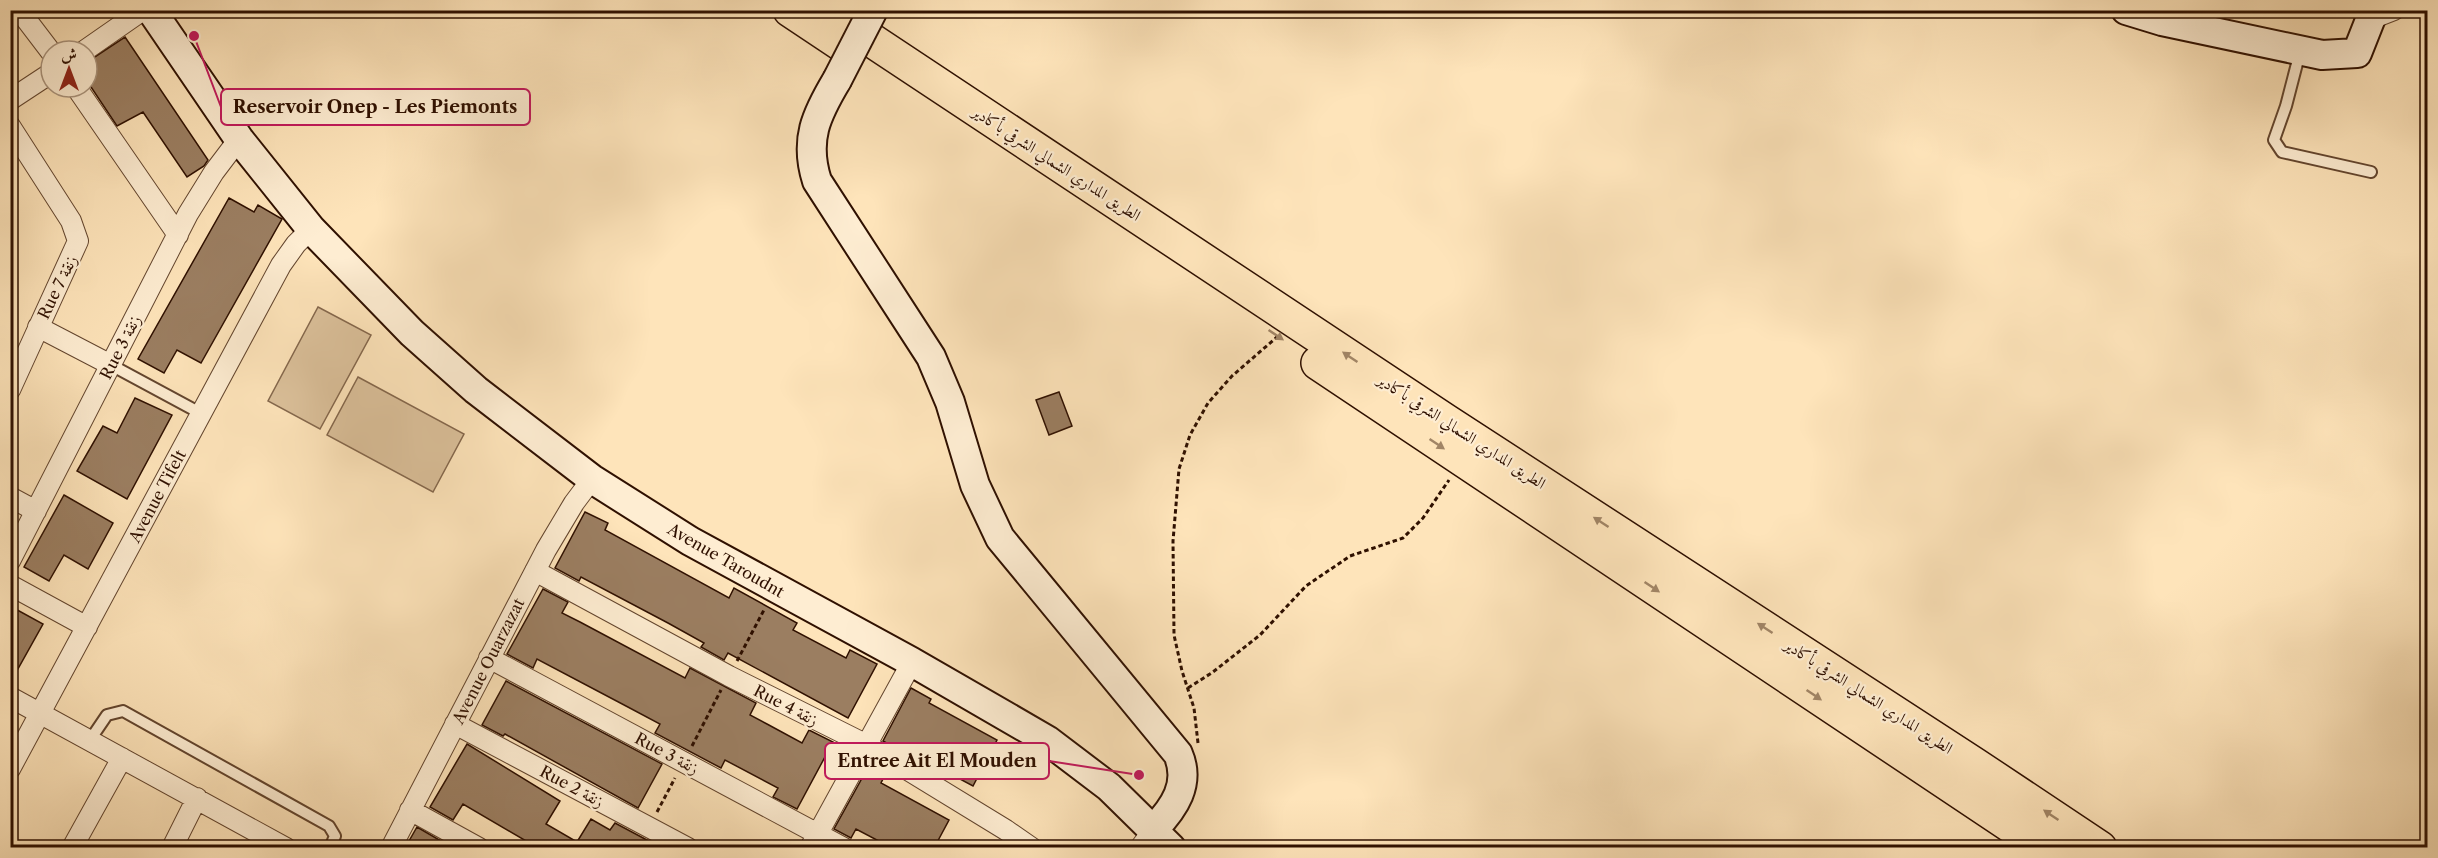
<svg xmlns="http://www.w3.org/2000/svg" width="2438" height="858" viewBox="0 0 2438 858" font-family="'Libre Caslon Text',Amiri,serif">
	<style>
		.green { fill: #dbc09a; stroke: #85684d; stroke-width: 1.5 }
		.building { fill: #9b7e61; stroke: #2f1000; stroke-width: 1.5 }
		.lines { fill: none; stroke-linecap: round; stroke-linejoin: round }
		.lane-casing { stroke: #63452e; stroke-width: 14 }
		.street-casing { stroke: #63452e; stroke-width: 22 }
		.secondary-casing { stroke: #2f1000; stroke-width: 32 }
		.highway-casing { stroke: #2f1000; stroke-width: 36 }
		.path { stroke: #2f1000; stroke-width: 3; stroke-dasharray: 4.5 3; stroke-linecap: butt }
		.lane { stroke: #feedd2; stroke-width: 10 }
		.street { stroke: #feedd2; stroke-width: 20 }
		.secondary { stroke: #feedd2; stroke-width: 28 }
		.highway { stroke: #fee4ba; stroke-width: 33 }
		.secondary-bridge-casing { stroke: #2f1000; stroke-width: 32; stroke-linecap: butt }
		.secondary-bridge { stroke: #feedd2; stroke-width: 28 }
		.oneway { fill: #a18566 }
		.labels { text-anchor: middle; stroke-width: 4.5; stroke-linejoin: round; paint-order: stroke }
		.street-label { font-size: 16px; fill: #2f1000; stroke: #feedd2 }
		.leader { fill: none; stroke: #c2185b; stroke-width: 2 }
		.callout-dot { fill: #c2185b; stroke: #feedd2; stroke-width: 2 }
		.callout { fill: #feedd2; stroke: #c2185b; stroke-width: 2 }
		.callout-label { font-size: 18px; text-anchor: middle; font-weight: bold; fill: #2f1000 }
	</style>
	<rect width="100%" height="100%" fill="#fee4ba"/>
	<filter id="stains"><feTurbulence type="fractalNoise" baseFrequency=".00333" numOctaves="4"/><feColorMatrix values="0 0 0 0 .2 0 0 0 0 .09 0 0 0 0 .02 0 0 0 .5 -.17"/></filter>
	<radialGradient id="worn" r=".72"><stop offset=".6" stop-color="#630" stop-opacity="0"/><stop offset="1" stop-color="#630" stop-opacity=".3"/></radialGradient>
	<path class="green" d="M 318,307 L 371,335 L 320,429 L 268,401 Z
		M 358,377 L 464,434 L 433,492 L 327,435 Z"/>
	<path class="building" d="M 125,37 L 208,160 L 204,166 L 187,177 L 143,112 L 117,126 L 87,81 L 87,62 Z
		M 229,198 L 254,212 L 258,205 L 282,219 L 201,363 L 177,350 L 164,373 L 138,359 Z
		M 1059,392 L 1072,426 L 1049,435 L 1036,400 Z
		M 135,398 L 172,415 L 127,499 L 77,471 L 103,426 L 117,433 Z
		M 64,495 L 113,523 L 88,569 L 64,555 L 49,581 L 24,567 Z
		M 585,512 L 608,523 L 605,530 L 729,598 L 734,588 L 797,623 L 793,630 L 846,658 L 850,650 L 877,664 L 848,718 L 728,653 L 724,660 L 701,647 L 704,643 L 668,623 L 581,577 L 579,581 L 555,568 Z
		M 543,589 L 568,602 L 562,613 L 580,622 L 685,678 L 690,668 L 756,703 L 750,715 L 767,724 L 802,743 L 809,730 L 833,742 L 797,809 L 773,797 L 778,788 L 725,760 L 721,768 L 655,733 L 660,724 L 626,706 L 537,659 L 533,668 L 507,654 Z
		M 10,606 L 43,624 L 10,683 Z
		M 506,681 L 662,764 L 638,808 L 505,734 L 503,736 L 482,725 Z
		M 911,688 L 931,699 L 929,703 L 997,740 L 973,786 L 900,747 L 899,750 L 883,741 Z
		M 467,744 L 560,801 L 546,824 L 577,842 L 591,819 L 610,830 L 615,823 L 662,848 L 538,848 L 463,804 L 453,820 L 430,807 Z
		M 871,762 L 887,771 L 881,783 L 949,820 L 934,848 L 892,848 L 856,829 L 851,838 L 834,829 Z
		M 417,827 L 453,848 L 405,848 Z"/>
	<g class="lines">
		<g class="lane-casing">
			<path id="lane" d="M 2300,52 L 2286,106 L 2274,140 L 2282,152 L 2371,172
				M 111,365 L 202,414
				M 90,740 L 107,715 L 123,711 L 329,826 L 335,836 L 330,848"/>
		</g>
		<g class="street-casing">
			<path id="street" d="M 19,10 L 51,52
				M 2371,19 L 2394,10
				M 84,51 L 143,10
				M 76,87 L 178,235
				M 10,100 L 51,73
				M 10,126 L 71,221 L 78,241 L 10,390
				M 38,327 L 111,365
				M 10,497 L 36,511
				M 10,561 L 188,214 L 214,172 L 239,139
				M 535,571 L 729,676 L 867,745 L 1006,830 L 1032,848
				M 10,585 L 87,627
				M 489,658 L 844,848
				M 10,697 L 286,848
				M 455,724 L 688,848
				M 10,769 L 281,265 L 296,244 L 311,229
				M 410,810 L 479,848
				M 72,848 L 122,758
				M 172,848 L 197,798
				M 391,848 L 546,550 L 574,503 L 592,479
				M 810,848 L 912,662
				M 1140,848 L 1154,829"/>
		</g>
		<g class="secondary-casing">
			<path id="secondary" d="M 151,10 L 239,139 L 311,229 L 412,333 L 476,390 L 592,479 L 690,541 L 912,662 L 1047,740 L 1109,787 L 1171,848
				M 2126,10 L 2162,21 L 2322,55 L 2357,53 L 2374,10
				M 837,80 C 816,115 804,140 817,181 L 931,357 L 950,402 L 975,485 L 1000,538 L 1178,754 C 1191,784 1174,808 1154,829"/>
		</g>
		<g class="highway-casing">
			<path id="highway" d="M 790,10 L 844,46
				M 826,10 L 1446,421 L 1974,764 L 2100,848
				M 1318,363 L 2044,848"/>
		</g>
		<path class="path" d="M 737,661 L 765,608
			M 1188,688 L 1213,672 L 1260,635 L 1306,586 L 1350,556 L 1403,538 L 1423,518 L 1449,480
			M 1198,743 L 1194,708 L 1182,671 L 1174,635 L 1173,541 L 1179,469 L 1190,435 L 1208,403 L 1232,376 L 1277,337
			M 692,746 L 721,690
			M 657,812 L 675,778"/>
		<use href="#lane" class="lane"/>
		<use href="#street" class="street"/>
		<use href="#secondary" class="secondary"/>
		<use href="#highway" class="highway"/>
		<g class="secondary-bridge-casing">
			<path id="secondary-bridge" d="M 837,80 L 873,10"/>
		</g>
		<use href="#secondary-bridge" class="secondary-bridge"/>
	</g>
	<defs><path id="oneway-solid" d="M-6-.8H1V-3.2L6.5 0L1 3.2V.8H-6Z" transform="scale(1.5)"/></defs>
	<g class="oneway">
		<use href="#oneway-solid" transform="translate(1276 335) rotate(34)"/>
		<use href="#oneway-solid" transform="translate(1350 357) rotate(-146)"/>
		<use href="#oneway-solid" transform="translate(1437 444) rotate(34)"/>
		<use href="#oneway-solid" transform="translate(1601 522) rotate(-147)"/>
		<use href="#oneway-solid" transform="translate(1652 587) rotate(34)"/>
		<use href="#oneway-solid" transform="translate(1765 628) rotate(-147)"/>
		<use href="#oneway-solid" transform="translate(1814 695) rotate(34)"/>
		<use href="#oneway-solid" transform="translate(2051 815) rotate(-146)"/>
	</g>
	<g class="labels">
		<g class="street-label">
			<text transform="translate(1057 163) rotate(33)" y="6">الطريق المداري الشمالي الشرقي بأكادير</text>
			<text transform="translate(57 287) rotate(-64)" y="6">Rue 7 زنقة</text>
			<text transform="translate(120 347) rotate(-63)" y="6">Rue 3 زنقة</text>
			<text transform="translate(1462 431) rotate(33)" y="6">الطريق المداري الشمالي الشرقي بأكادير</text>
			<text transform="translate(157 496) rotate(-62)" y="6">Avenue Tifelt</text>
			<text transform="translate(726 560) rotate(30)" y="6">Avenue Taroudnt</text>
			<text transform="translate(488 661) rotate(-63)" y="6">Avenue Ouarzazat</text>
			<text transform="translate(1869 696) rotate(33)" y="6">الطريق المداري الشمالي الشرقي بأكادير</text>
			<text transform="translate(786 705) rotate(27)" y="6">Rue 4 زنقة</text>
			<text transform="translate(667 753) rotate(28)" y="6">Rue 3 زنقة</text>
			<text transform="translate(572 786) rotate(28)" y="6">Rue 2 زنقة</text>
		</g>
	</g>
	<path class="leader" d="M194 36L221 107M1139 775L1049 761"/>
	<g class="callout-dot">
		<circle cx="194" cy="36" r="6"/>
		<circle cx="1139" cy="775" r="6"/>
	</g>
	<g class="callout">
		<rect x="221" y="89" width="309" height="36" rx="6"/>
		<rect x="825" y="743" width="224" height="36" rx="6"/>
	</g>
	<g class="callout-label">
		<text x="375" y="113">Reservoir Onep - Les Piemonts</text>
		<text x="937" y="767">Entree Ait El Mouden</text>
	</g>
	<rect width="2438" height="858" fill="none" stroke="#fee4ba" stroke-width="36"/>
	<rect x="12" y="12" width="2414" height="834" fill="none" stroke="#2f1000" stroke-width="3"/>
	<rect x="18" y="18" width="2402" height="822" fill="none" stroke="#2f1000" stroke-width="1.5"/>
	<g transform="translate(69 69)"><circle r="28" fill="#feedd2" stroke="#ab957e" stroke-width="1.5"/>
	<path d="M0-4.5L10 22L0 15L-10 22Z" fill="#8f2418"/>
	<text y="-9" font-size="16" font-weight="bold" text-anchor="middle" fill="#2f1000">ش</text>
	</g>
	<rect width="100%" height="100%" filter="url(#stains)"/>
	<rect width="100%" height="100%" fill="url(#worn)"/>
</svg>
